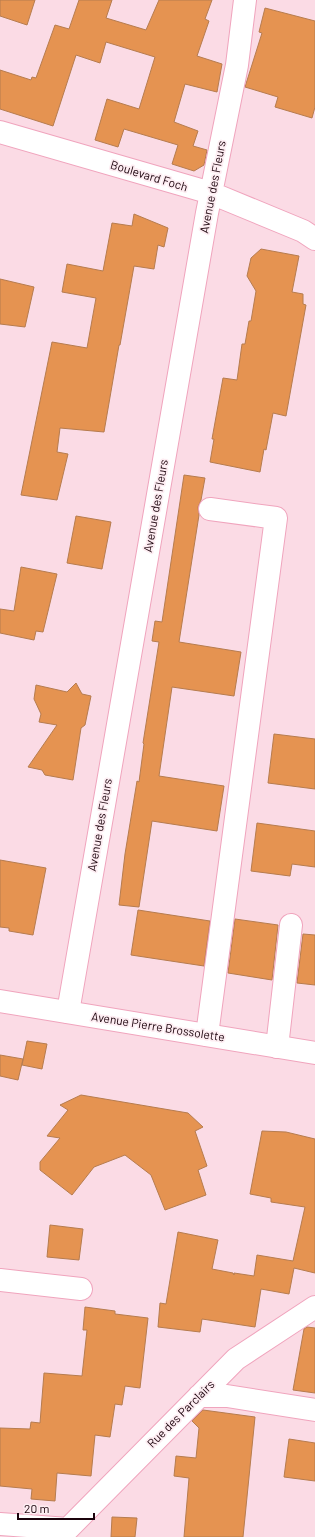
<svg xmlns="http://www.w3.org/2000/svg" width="315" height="1537" viewBox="0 0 315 1537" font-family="Barlow,sans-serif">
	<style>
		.building { fill: #e59351; stroke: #b67c4f }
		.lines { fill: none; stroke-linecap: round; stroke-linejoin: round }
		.minor-casing { stroke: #f0a4bd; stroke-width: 24 }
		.major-casing { stroke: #f0a4bd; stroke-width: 24 }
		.minor { stroke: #fff; stroke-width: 22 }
		.major { stroke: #fff; stroke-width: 22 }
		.labels { text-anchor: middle; stroke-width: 3.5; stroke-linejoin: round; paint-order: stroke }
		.street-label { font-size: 12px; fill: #1b030c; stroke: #fdedf2 }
	</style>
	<rect width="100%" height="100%" fill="#fbdbe5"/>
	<path class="building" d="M 0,0 L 35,0 L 27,25 L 0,16 Z
		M 79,0 L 112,0 L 106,18 L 146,30 L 159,0 L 212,0 L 205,19 L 209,21 L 197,56 L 222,64 L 217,92 L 185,84 L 174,122 L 198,131 L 193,146 L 207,150 L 204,165 L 194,171 L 172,164 L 178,145 L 124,129 L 118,147 L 95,140 L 107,99 L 139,109 L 155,57 L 106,42 L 100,63 L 76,55 L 53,126 L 0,109 L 0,70 L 31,80 L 32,77 L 36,78 L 55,25 L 69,29 Z
		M 265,8 L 315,21 L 315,107 L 312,118 L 275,107 L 278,97 L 245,87 L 262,33 L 259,32 Z
		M 134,214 L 168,228 L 164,247 L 158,245 L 154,269 L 134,266 L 120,345 L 119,345 L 104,432 L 60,428 L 57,452 L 68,454 L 57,500 L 21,495 L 52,342 L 87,348 L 96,298 L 62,292 L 67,264 L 103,271 L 112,223 L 132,226 Z
		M 261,249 L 299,256 L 292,292 L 303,294 L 303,304 L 306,305 L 286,416 L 273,413 L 266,450 L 264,449 L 260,472 L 210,462 L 214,439 L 212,439 L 223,378 L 237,380 L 242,344 L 245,344 L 249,321 L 251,321 L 256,291 L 247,276 L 251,258 Z
		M 0,279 L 34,287 L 25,327 L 0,324 Z
		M 184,475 L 205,478 L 201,500 L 198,507 L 199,515 L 179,642 L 241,652 L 234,696 L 172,687 L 159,776 L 224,786 L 217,831 L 152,821 L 139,907 L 119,905 L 125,854 L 137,781 L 139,782 L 144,744 L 143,743 L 159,642 L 152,641 L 155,621 L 162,622 Z
		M 76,516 L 111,522 L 102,569 L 67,563 Z
		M 21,567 L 57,574 L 43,632 L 36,631 L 34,640 L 0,633 L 0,609 L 14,611 Z
		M 76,683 L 82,694 L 91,696 L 85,725 L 81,728 L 73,780 L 45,775 L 42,770 L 28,767 L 57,725 L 39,722 L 41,714 L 34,699 L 36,685 L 67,692 Z
		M 274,734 L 315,739 L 315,789 L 268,783 Z
		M 257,823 L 315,831 L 315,867 L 292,864 L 290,876 L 251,871 Z
		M 0,860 L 46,868 L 33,935 L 9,931 L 9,928 L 0,927 Z
		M 138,910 L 210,921 L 204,966 L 131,955 Z
		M 235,919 L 278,925 L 272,980 L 228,973 Z
		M 303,934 L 315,935 L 315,985 L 297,983 Z
		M 27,1041 L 47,1044 L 42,1069 L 22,1065 Z
		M 0,1055 L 23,1059 L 18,1080 L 0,1076 Z
		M 81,1095 L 188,1113 L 203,1127 L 195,1131 L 207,1166 L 198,1170 L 206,1195 L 165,1210 L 151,1175 L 125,1155 L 94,1167 L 72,1195 L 40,1170 L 40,1162 L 60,1138 L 47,1136 L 68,1110 L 60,1105 Z
		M 262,1131 L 286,1132 L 315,1139 L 315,1273 L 294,1268 L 289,1294 L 261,1289 L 255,1327 L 202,1319 L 200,1332 L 158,1327 L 160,1303 L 166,1304 L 178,1232 L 218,1240 L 212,1269 L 233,1273 L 234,1275 L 234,1273 L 254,1276 L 257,1255 L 293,1261 L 305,1207 L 271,1202 L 271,1198 L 250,1194 Z
		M 50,1225 L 83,1229 L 79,1260 L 47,1257 Z
		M 85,1307 L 115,1311 L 115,1314 L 148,1318 L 140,1388 L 125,1386 L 122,1405 L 115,1404 L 110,1437 L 95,1435 L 91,1476 L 57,1473 L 55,1501 L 31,1499 L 32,1489 L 0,1486 L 0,1428 L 30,1429 L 31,1422 L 40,1423 L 44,1373 L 82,1376 L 87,1330 L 83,1330 Z
		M 307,1327 L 315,1328 L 315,1393 L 293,1390 L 304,1329 Z
		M 203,1410 L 255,1417 L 243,1537 L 184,1537 L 189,1478 L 174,1476 L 176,1456 L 196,1458 L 199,1428 L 192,1421 Z
		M 289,1439 L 315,1443 L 315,1481 L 284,1477 Z
		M 112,1517 L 137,1518 L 135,1537 L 111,1537 Z"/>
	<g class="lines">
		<g class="minor-casing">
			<path id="minor" d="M 0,132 L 211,193 L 303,231 L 315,239
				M 68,1012 L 207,213 L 237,65 L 245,0
				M 207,1035 L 276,518 L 210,509
				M 277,1047 L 291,925
				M 0,1280 L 81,1289
				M 199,1396 L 227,1396 L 315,1410
				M 0,1524 L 68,1529
				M 60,1537 L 236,1359 L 315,1307"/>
		</g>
		<g class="major-casing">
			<path id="major" d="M 0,1001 L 315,1053"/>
		</g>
		<use href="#minor" class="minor"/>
		<use href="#major" class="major"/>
	</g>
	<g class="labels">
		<g class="street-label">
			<text transform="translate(149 176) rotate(17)" y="4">Boulevard Foch</text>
			<text transform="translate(213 187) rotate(-79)" y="4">Avenue des Fleurs</text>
			<text transform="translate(156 506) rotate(-80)" y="4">Avenue des Fleurs</text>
			<text transform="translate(100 825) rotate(-80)" y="4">Avenue des Fleurs</text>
			<text transform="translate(158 1027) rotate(9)" y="4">Avenue Pierre Brossolette</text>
			<text transform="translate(181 1414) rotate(-45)" y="4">Rue des Parclairs</text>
		</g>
	</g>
	<path d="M18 1513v6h76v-6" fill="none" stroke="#1b030c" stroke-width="2"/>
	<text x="24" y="1513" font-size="12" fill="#1b030c" stroke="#fdedf2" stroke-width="3" paint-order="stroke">20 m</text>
</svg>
